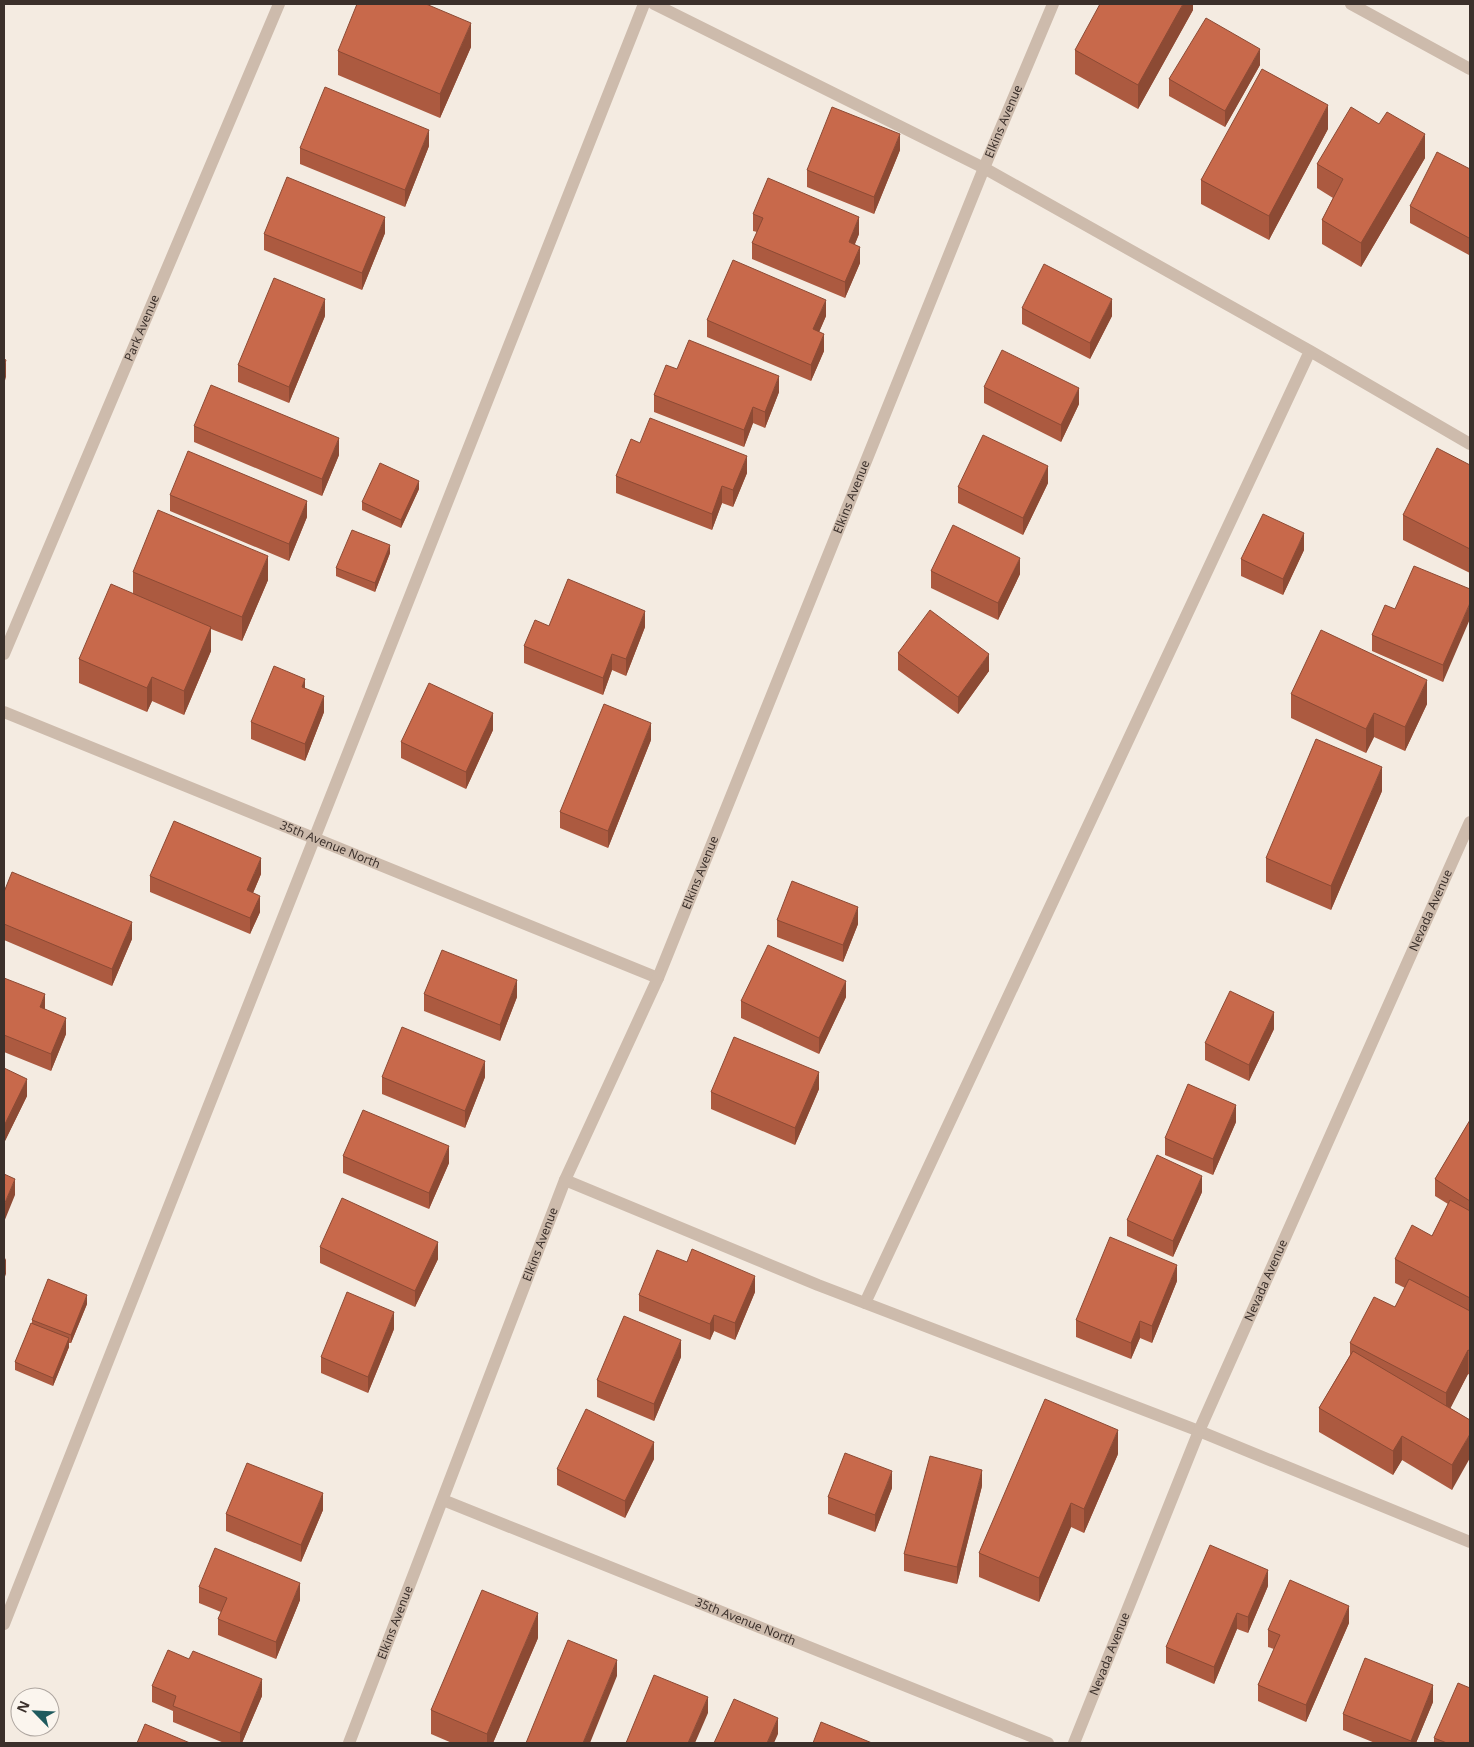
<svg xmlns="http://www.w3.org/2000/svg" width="1474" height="1747" viewBox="0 0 1474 1747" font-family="'Noto Sans',sans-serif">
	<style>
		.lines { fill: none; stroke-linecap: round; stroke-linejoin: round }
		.service { stroke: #cdbbac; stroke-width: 12 }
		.minor { stroke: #cdbbac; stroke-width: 12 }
		.wall { fill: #ac5a40 }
		.shaded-wall { fill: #8c4a34 }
		.building { fill: #c8694b; stroke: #8c4a34 }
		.labels { text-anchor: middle; stroke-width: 5; stroke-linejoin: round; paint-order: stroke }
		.street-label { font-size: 12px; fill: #3b302b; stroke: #fbf5ee }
	</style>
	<rect width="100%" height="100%" fill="#f4ebe1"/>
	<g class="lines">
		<path class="service" d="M 654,4 L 984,168 L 1310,351 L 1470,444
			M 565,1180 L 818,1285 L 1199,1431 L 1470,1542
			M 865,1303 L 1310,351
			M 4,1624 L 644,4"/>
		<g class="minor">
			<path d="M 1351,4 L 1470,69"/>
			<path id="s1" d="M 4,654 L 279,4"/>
			<path id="s2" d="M 4,712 L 658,978"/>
			<path id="s3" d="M 443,1500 L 1048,1743"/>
			<path id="s4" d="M 349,1743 L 565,1180 L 658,978 L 984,168 L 1053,4"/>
			<path id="s5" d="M 1074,1743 L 1199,1431 L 1470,822"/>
		</g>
	</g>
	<path class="wall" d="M 1193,4 L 1193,10 L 1138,109 L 1075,74 L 1075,50 Z
		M 471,47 L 440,118 L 338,75 L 338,51 Z
		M 1260,65 L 1225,127 L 1169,96 L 1169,79 Z
		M 1379,124 L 1425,158 L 1361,267 L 1322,244 L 1322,220 L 1333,198 L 1317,188 L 1317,164 Z
		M 1328,129 L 1269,240 L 1201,204 L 1201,180 Z
		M 429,146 L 405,207 L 300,164 L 300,148 Z
		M 900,150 L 874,214 L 807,187 L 807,170 Z
		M 1470,169 L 1469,255 L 1410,223 L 1410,206 Z
		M 753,214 L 859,234 L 855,244 L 860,263 L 845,298 L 752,259 L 752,243 L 757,232 L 753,231 Z
		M 385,233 L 362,290 L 264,250 L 264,234 Z
		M 1022,308 L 1112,316 L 1090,359 L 1022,324 Z
		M 325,316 L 289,403 L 238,382 L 238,365 Z
		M 826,316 L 819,332 L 824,351 L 811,381 L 707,337 L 707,320 Z
		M 677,369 L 779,392 L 765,428 L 753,423 L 744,447 L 654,412 L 654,395 Z
		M 984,387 L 1079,404 L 1061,442 L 984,403 Z
		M 194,426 L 339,455 L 322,496 L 194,442 Z
		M 640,443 L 747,473 L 733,507 L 722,503 L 712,530 L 616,493 L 616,476 Z
		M 1470,464 L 1470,573 L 1403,540 L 1403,515 Z
		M 1048,483 L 1023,535 L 958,503 L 958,487 Z
		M 419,489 L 401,528 L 362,510 L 362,502 Z
		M 170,495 L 307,517 L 289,561 L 170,511 Z
		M 1304,550 L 1283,595 L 1241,576 L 1241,559 Z
		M 390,553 L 375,592 L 336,576 L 336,568 Z
		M 931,571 L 1020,574 L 998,620 L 931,588 Z
		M 133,572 L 268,580 L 242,641 L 211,629 L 211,651 L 184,715 L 152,701 L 147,712 L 79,683 L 79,659 L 133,594 Z
		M 1470,589 L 1443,682 L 1372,651 L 1372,635 L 1395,609 Z
		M 549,626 L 645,627 L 626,676 L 612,670 L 603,695 L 524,663 L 524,646 Z
		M 898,653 L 989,671 L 958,714 L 898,670 Z
		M 305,689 L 324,712 L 305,761 L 251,739 L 251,722 Z
		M 1291,694 L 1427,704 L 1405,751 L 1374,737 L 1366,753 L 1291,718 Z
		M 493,730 L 466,789 L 401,758 L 401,742 Z
		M 651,740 L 608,848 L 560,828 L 560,812 Z
		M 1382,791 L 1331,910 L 1266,882 L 1266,858 Z
		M 261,874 L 253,893 L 260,912 L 250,934 L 150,892 L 150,876 Z
		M 4,892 L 132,939 L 112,986 L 4,940 Z
		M 777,920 L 858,924 L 843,962 L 777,937 Z
		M 4,978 L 45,1009 L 66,1034 L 51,1071 L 4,1052 Z
		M 424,994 L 517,997 L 500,1041 L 424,1011 Z
		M 846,997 L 819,1054 L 741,1018 L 741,1001 Z
		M 1274,1029 L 1249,1081 L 1205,1060 L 1205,1043 Z
		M 4,1068 L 27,1096 L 4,1143 Z
		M 382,1077 L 485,1077 L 465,1128 L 382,1094 Z
		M 819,1089 L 795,1145 L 711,1109 L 711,1092 Z
		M 1470,1120 L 1470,1375 L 1468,1374 L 1450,1408 L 1470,1420 L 1452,1490 L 1402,1460 L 1393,1475 L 1319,1432 L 1319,1408 L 1350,1355 L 1350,1343 L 1395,1307 L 1405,1288 L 1395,1283 L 1395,1259 L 1432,1236 L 1448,1204 L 1435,1196 L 1435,1179 Z
		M 1236,1122 L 1213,1175 L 1165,1155 L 1165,1138 Z
		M 343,1156 L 449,1163 L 429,1209 L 343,1173 Z
		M 1202,1192 L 1173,1257 L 1127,1236 L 1127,1220 Z
		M 320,1247 L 438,1259 L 415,1307 L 320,1263 Z
		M 1177,1281 L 1152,1343 L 1140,1338 L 1131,1359 L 1076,1337 L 1076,1320 Z
		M 755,1292 L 735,1340 L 714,1331 L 710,1340 L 639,1311 L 639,1295 Z
		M 87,1304 L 71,1343 L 69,1343 L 69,1347 L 53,1386 L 15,1370 L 15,1362 L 32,1323 L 32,1320 Z
		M 394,1329 L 368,1393 L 321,1373 L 321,1357 Z
		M 681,1357 L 654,1421 L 597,1397 L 597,1380 Z
		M 1118,1454 L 1084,1533 L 1071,1527 L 1039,1602 L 979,1577 L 979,1553 Z
		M 654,1459 L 625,1518 L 557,1485 L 557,1469 Z
		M 982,1486 L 957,1584 L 904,1571 L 904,1554 Z
		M 892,1488 L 875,1532 L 828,1514 L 828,1497 Z
		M 323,1510 L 301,1562 L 226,1531 L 226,1514 Z
		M 1268,1586 L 1248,1633 L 1237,1629 L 1214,1684 L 1166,1663 L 1166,1647 Z
		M 199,1587 L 300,1600 L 276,1659 L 218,1635 L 218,1619 L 221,1612 L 199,1603 Z
		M 1349,1623 L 1306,1722 L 1258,1701 L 1258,1685 L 1274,1649 L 1268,1647 L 1268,1630 Z
		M 538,1638 L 493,1743 L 452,1743 L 431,1734 L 431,1710 Z
		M 152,1686 L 262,1696 L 242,1743 L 224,1743 L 173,1722 L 173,1711 L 152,1702 Z
		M 1433,1702 L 1416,1743 L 1375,1743 L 1343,1730 L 1343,1714 Z
		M 1434,1738 L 1470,1743 L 1434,1743 Z"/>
	<path class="shaded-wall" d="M 1183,4 L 1193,4 L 1193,10 L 1138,109 L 1138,85 Z
		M 471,23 L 471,47 L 440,118 L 440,94 Z
		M 1260,49 L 1260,65 L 1225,127 L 1225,111 Z
		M 1328,105 L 1328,129 L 1269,240 L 1269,216 Z
		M 429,130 L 429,146 L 405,207 L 405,190 Z
		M 900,134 L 900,150 L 874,214 L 874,197 Z
		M 1425,134 L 1425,158 L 1361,267 L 1361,243 Z
		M 385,217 L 385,233 L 362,290 L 362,273 Z
		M 859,217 L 859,234 L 849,258 L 849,242 Z
		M 1470,237 L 1470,253 L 1469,255 L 1469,238 Z
		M 860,247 L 860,263 L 845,298 L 845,282 Z
		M 325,299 L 325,316 L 289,403 L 289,387 Z
		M 1112,299 L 1112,316 L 1090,359 L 1090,343 Z
		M 826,300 L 826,316 L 813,346 L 813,329 Z
		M 824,334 L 824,351 L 811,381 L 811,365 Z
		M 6,360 L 6,377 L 4,384 L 4,367 Z
		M 779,376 L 779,392 L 765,428 L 765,412 Z
		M 1079,388 L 1079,404 L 1061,442 L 1061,425 Z
		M 753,407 L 753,423 L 744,447 L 744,430 Z
		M 339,438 L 339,455 L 322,496 L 322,479 Z
		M 747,456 L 747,473 L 733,507 L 733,490 Z
		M 1048,466 L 1048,483 L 1023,535 L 1023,518 Z
		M 419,481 L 419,489 L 401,528 L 401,520 Z
		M 722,486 L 722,503 L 712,530 L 712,514 Z
		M 307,501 L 307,517 L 289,561 L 289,544 Z
		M 1304,533 L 1304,550 L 1283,595 L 1283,579 Z
		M 390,545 L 390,553 L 375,592 L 375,583 Z
		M 268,556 L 268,580 L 242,641 L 242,617 Z
		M 1020,558 L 1020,574 L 998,620 L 998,603 Z
		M 1470,603 L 1470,619 L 1443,682 L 1443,665 Z
		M 645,611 L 645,627 L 626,676 L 626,659 Z
		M 211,627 L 211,651 L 184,715 L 184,691 Z
		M 612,654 L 612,670 L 603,695 L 603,678 Z
		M 989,654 L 989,671 L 958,714 L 958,697 Z
		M 152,677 L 152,701 L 147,712 L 147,688 Z
		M 305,679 L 305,695 L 302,687 Z
		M 1427,680 L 1427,704 L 1405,751 L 1405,727 Z
		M 324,696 L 324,712 L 305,761 L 305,744 Z
		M 493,713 L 493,730 L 466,789 L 466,772 Z
		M 1374,713 L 1374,737 L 1366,753 L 1366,729 Z
		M 651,723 L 651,740 L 608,848 L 608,831 Z
		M 1382,767 L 1382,791 L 1331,910 L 1331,886 Z
		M 261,858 L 261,874 L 247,907 L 247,890 Z
		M 260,896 L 260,912 L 250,934 L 250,918 Z
		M 858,907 L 858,924 L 843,962 L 843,945 Z
		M 132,922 L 132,939 L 112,986 L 112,969 Z
		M 517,980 L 517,997 L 500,1041 L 500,1025 Z
		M 846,981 L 846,997 L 819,1054 L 819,1038 Z
		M 45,994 L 45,1011 L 40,1007 Z
		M 1274,1012 L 1274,1029 L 1249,1081 L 1249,1065 Z
		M 66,1018 L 66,1034 L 51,1071 L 51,1054 Z
		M 485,1061 L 485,1077 L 465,1128 L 465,1111 Z
		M 819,1072 L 819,1089 L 795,1145 L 795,1128 Z
		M 27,1079 L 27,1096 L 4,1143 L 4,1126 Z
		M 1236,1105 L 1236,1122 L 1213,1175 L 1213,1159 Z
		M 449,1146 L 449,1163 L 429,1209 L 429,1193 Z
		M 1202,1176 L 1202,1192 L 1173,1257 L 1173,1241 Z
		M 15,1179 L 15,1195 L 4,1222 L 4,1205 Z
		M 438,1242 L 438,1259 L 415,1307 L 415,1291 Z
		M 6,1258 L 6,1274 L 4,1279 L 4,1262 Z
		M 1177,1265 L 1177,1281 L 1152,1343 L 1152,1326 Z
		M 755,1276 L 755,1292 L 735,1340 L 735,1323 Z
		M 87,1295 L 87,1304 L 71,1343 L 71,1335 Z
		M 394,1312 L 394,1329 L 368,1393 L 368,1377 Z
		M 714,1315 L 714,1331 L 710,1340 L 710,1324 Z
		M 1140,1321 L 1140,1338 L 1131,1359 L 1131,1343 Z
		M 69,1338 L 69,1347 L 53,1386 L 53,1378 Z
		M 681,1340 L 681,1357 L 654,1421 L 654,1404 Z
		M 1468,1350 L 1468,1374 L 1446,1417 L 1446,1393 Z
		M 1118,1430 L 1118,1454 L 1084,1533 L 1084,1509 Z
		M 1470,1434 L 1470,1458 L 1452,1490 L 1452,1465 Z
		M 1402,1436 L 1402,1460 L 1393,1475 L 1393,1451 Z
		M 654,1442 L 654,1459 L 625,1518 L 625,1501 Z
		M 982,1470 L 982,1486 L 957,1584 L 957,1567 Z
		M 892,1471 L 892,1488 L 875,1532 L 875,1515 Z
		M 323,1493 L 323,1510 L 301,1562 L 301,1545 Z
		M 1071,1503 L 1071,1527 L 1039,1602 L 1039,1578 Z
		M 1268,1570 L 1268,1586 L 1248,1633 L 1248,1617 Z
		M 300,1583 L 300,1600 L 276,1659 L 276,1642 Z
		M 1349,1606 L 1349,1623 L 1306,1722 L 1306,1705 Z
		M 538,1613 L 538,1638 L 493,1743 L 487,1743 L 487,1734 Z
		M 1237,1613 L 1237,1629 L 1214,1684 L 1214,1667 Z
		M 617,1660 L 617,1676 L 590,1743 L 583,1743 Z
		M 262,1679 L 262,1696 L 242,1743 L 240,1743 L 240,1733 Z
		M 1433,1685 L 1433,1702 L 1416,1743 L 1411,1743 L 1411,1741 Z
		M 708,1697 L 708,1713 L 695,1743 L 688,1743 Z
		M 778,1718 L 778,1734 L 774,1743 L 767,1743 Z"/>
	<path class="building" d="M 357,4 L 426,4 L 471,23 L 440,94 L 338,51 Z
		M 1100,4 L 1183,4 L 1138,85 L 1075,50 Z
		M 1206,18 L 1260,49 L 1225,111 L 1169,79 Z
		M 1262,69 L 1328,105 L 1269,216 L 1201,180 Z
		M 325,87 L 429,130 L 405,190 L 300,148 Z
		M 832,107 L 900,134 L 874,197 L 807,170 Z
		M 1351,107 L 1379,124 L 1387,112 L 1425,134 L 1361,243 L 1322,220 L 1343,179 L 1317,164 Z
		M 1437,152 L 1470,169 L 1470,237 L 1469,238 L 1410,206 Z
		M 287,177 L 385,217 L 362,273 L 264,234 Z
		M 768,178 L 859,217 L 849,242 L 860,247 L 845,282 L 752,243 L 763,218 L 753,214 Z
		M 733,260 L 826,300 L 813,329 L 824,334 L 811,365 L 707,320 Z
		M 1044,264 L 1112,299 L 1090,343 L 1022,308 Z
		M 274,278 L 325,299 L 289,387 L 238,365 Z
		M 689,340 L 779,376 L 765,412 L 753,407 L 744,430 L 654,395 L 666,365 L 677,369 Z
		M 1002,350 L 1079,388 L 1061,425 L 984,387 Z
		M 4,359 L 6,360 L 4,367 Z
		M 211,385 L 339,438 L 322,479 L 194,426 Z
		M 650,418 L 747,456 L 733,490 L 722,486 L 712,514 L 616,476 L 631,439 L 640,443 Z
		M 983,435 L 1048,466 L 1023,518 L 958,487 Z
		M 1437,448 L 1470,465 L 1470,464 L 1470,549 L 1403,515 Z
		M 188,451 L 307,501 L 289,544 L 170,495 Z
		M 380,463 L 419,481 L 401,520 L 362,502 Z
		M 158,510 L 268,556 L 242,617 L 133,572 Z
		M 1263,514 L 1304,533 L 1283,579 L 1241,559 Z
		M 953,525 L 1020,558 L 998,603 L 931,571 Z
		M 352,530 L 390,545 L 375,583 L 336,568 Z
		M 1414,566 L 1470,589 L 1470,603 L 1443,665 L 1372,635 L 1385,605 L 1395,609 Z
		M 568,579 L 645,611 L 626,659 L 612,654 L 603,678 L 524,646 L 535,620 L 549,626 Z
		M 111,584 L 211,627 L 184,691 L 152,677 L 147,688 L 79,659 Z
		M 930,610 L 989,654 L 958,697 L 898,653 Z
		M 1321,630 L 1427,680 L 1405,727 L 1374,713 L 1366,729 L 1291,694 Z
		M 274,666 L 305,679 L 302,687 L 324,696 L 305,744 L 251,722 Z
		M 429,683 L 493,713 L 466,772 L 401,742 Z
		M 604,704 L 651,723 L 608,831 L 560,812 Z
		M 1316,739 L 1382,767 L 1331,886 L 1266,858 Z
		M 174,821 L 261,858 L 247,890 L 260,896 L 250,918 L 150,876 Z
		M 12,872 L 132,922 L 112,969 L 4,924 L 4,892 Z
		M 792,881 L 858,907 L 843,945 L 777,920 Z
		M 768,945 L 846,981 L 819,1038 L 741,1001 Z
		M 442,950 L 517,980 L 500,1025 L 424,994 Z
		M 4,978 L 45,994 L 40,1007 L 66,1018 L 51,1054 L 4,1035 Z
		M 1230,991 L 1274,1012 L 1249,1065 L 1205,1043 Z
		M 402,1027 L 485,1061 L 465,1111 L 382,1077 Z
		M 734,1037 L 819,1072 L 795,1128 L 711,1092 Z
		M 4,1068 L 27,1079 L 4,1126 Z
		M 1188,1084 L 1236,1105 L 1213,1159 L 1165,1138 Z
		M 363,1110 L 449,1146 L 429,1193 L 343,1156 Z
		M 1470,1120 L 1470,1201 L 1435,1179 Z
		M 1157,1155 L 1202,1176 L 1173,1241 L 1127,1220 Z
		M 4,1174 L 15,1179 L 4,1205 Z
		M 342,1198 L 438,1242 L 415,1291 L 320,1247 Z
		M 1450,1200 L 1470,1211 L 1470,1298 L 1395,1259 L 1412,1225 L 1432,1236 Z
		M 1110,1237 L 1177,1265 L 1152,1326 L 1140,1321 L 1131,1343 L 1076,1320 Z
		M 692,1249 L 755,1276 L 735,1323 L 714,1315 L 710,1324 L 639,1295 L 657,1250 L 687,1262 Z
		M 48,1279 L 87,1295 L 71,1335 L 32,1320 Z
		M 1409,1279 L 1470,1311 L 1470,1351 L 1468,1350 L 1446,1393 L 1350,1343 L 1374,1297 L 1395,1307 Z
		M 347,1292 L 394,1312 L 368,1377 L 321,1357 Z
		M 624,1316 L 681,1340 L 654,1404 L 597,1380 Z
		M 31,1323 L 69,1338 L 53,1378 L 15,1362 Z
		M 1353,1351 L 1470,1420 L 1470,1434 L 1452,1465 L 1402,1436 L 1393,1451 L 1319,1408 Z
		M 1045,1399 L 1118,1430 L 1084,1509 L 1071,1503 L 1039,1578 L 979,1553 Z
		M 586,1409 L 654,1442 L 625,1501 L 557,1469 Z
		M 845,1453 L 892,1471 L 875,1515 L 828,1497 Z
		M 930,1456 L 982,1470 L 957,1567 L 904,1554 Z
		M 247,1463 L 323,1493 L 301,1545 L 226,1514 Z
		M 1210,1545 L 1268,1570 L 1248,1617 L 1237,1613 L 1214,1667 L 1166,1647 Z
		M 215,1548 L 300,1583 L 276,1642 L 218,1619 L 227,1598 L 199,1587 Z
		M 1290,1580 L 1349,1606 L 1306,1705 L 1258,1685 L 1280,1635 L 1268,1630 Z
		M 482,1590 L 538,1613 L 487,1734 L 431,1710 Z
		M 568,1640 L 617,1660 L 583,1743 L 526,1743 Z
		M 168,1650 L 189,1659 L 193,1651 L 262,1679 L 240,1733 L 173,1706 L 176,1696 L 152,1686 Z
		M 1365,1658 L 1433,1685 L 1411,1741 L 1343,1714 Z
		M 654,1675 L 708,1697 L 688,1743 L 626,1743 Z
		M 1458,1683 L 1470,1688 L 1470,1743 L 1447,1743 L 1434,1738 Z
		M 734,1699 L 778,1718 L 767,1743 L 714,1743 Z
		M 821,1722 L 872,1743 L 813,1743 Z
		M 145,1724 L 190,1743 L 137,1743 Z"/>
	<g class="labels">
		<g class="street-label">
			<text dy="4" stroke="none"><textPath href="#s4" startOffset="1749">Elkins Avenue</textPath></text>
			<text dy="4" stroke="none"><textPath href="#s1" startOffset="354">Park Avenue</textPath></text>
			<text dy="4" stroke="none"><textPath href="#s4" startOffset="1344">Elkins Avenue</textPath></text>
			<text dy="4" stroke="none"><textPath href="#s2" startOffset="352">35th Avenue North</textPath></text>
			<text dy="4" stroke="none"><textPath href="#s4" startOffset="939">Elkins Avenue</textPath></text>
			<text dy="4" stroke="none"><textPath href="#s5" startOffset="906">Nevada Avenue</textPath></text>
			<text dy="4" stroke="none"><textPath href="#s4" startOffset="534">Elkins Avenue</textPath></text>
			<text dy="4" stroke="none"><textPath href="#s5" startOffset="501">Nevada Avenue</textPath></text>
			<text dy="4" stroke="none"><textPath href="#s3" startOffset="326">35th Avenue North</textPath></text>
			<text dy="4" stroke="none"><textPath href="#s4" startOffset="129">Elkins Avenue</textPath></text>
			<text dy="4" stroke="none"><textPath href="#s5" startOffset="96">Nevada Avenue</textPath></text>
		</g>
	</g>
	<rect width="1474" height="1747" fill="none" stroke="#3b302b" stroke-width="10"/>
	<g transform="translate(35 1712) rotate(294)"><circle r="24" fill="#fbf5ee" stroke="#aea6a0"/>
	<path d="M0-4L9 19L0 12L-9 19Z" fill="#1f5a5e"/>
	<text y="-8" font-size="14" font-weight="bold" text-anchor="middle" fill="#3b302b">N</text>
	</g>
</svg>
